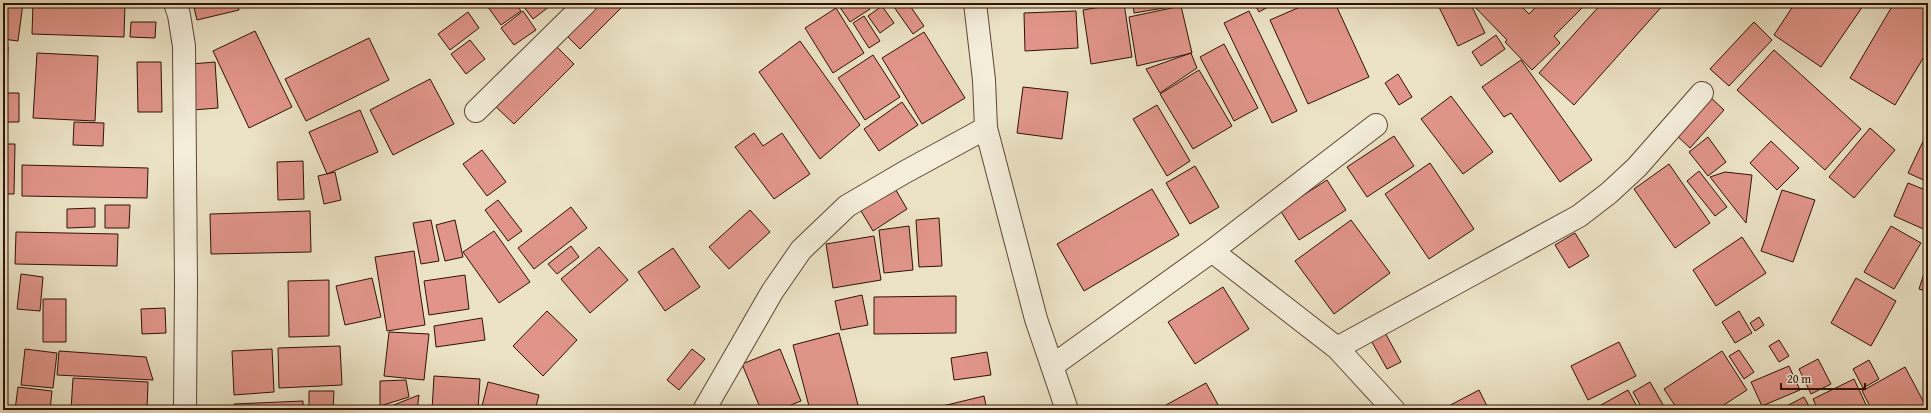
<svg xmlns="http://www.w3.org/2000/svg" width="1931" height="413" viewBox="0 0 1931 413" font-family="'Gentium Book Plus',serif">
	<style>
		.building { fill: #e1958a; stroke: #2f1206 }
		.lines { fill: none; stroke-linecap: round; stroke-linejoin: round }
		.minor-casing { stroke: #5e4636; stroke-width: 24 }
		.minor { stroke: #f3edda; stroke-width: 22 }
	</style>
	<rect width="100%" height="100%" fill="#ece3c6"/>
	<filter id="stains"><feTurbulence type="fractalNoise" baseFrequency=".005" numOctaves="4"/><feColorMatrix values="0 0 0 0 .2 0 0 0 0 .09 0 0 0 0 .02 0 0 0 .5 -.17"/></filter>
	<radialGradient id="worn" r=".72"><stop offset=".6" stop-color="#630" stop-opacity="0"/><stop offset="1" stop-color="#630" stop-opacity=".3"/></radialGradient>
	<path class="building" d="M 3,3 L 23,3 L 18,41 L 3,39 Z
		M 33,3 L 125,3 L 124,37 L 32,34 Z
		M 193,3 L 237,3 L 239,10 L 197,20 Z
		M 485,3 L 515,3 L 521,11 L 501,25 Z
		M 521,3 L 554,3 L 533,19 Z
		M 596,3 L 626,3 L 580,49 L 565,34 Z
		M 837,3 L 865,3 L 870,9 L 850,22 Z
		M 899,3 L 908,3 L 924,26 L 913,34 L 894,7 Z
		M 1124,3 L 1132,57 L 1091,64 L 1083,10 Z
		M 1133,3 L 1170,3 L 1170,7 L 1134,13 Z
		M 1254,3 L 1275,3 L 1259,12 Z
		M 1309,3 L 1335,3 L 1369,77 L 1308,104 L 1270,20 Z
		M 1437,3 L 1470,3 L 1485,33 L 1458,46 Z
		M 1471,3 L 1518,3 L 1529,14 L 1540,3 L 1587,3 L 1554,36 L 1560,43 L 1532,70 L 1505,42 L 1507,40 Z
		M 1602,3 L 1665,3 L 1574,105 L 1539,73 Z
		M 1795,3 L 1865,3 L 1821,67 L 1774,35 Z
		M 1894,3 L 1920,3 L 1928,8 L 1928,50 L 1895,105 L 1850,78 Z
		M 882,6 L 894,23 L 880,33 L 868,16 Z
		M 1181,6 L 1192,53 L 1137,66 L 1129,17 Z
		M 836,8 L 864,53 L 833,73 L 805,28 Z
		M 523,11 L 536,30 L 514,45 L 501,28 Z
		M 1076,11 L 1078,48 L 1025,51 L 1024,13 Z
		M 1249,11 L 1297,111 L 1272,123 L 1224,23 Z
		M 468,12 L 479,28 L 450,50 L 438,34 Z
		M 864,16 L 880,41 L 869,48 L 853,23 Z
		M 131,22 L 156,22 L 155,38 L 130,37 Z
		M 1754,22 L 1772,40 L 1729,86 L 1710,69 Z
		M 255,31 L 292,107 L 249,128 L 213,51 Z
		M 924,32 L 965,98 L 922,124 L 882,58 Z
		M 1496,35 L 1505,49 L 1481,66 L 1472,52 Z
		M 369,38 L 389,80 L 306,121 L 285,79 Z
		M 470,40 L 485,59 L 466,74 L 451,54 Z
		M 800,41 L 860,125 L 820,159 L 759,72 Z
		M 554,44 L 574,64 L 514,124 L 493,104 Z
		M 1224,44 L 1258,108 L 1234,121 L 1200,57 Z
		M 3,47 L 8,47 L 7,86 L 3,86 Z
		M 1774,50 L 1861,129 L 1825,170 L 1737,90 Z
		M 37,53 L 98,56 L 95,121 L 33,118 Z
		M 1191,53 L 1197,68 L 1160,93 L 1146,69 Z
		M 873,55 L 900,97 L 865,120 L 838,78 Z
		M 1521,60 L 1592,160 L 1560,182 L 1511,113 L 1504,117 L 1482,87 Z
		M 137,62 L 161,62 L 162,112 L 138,112 Z
		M 215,62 L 218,108 L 193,110 L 191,64 Z
		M 1199,70 L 1232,126 L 1193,149 L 1160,94 Z
		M 1398,74 L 1412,97 L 1399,105 L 1385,83 Z
		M 430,79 L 454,124 L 393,155 L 370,110 Z
		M 1023,87 L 1068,92 L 1062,139 L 1017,133 Z
		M 3,93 L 19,93 L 19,122 L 3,122 Z
		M 1708,95 L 1724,110 L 1690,148 L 1674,133 Z
		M 1451,96 L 1493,152 L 1463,174 L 1421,119 Z
		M 902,102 L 918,125 L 879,151 L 864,129 Z
		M 1157,105 L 1190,161 L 1167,176 L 1133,119 Z
		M 360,110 L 378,152 L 327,174 L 309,132 Z
		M 74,122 L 104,123 L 103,146 L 73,145 Z
		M 1870,128 L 1895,150 L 1854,198 L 1829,177 Z
		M 1928,131 L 1928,182 L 1908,173 Z
		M 754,133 L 763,146 L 782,133 L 810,174 L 774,199 L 735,147 Z
		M 1394,136 L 1414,166 L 1367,197 L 1347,167 Z
		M 1708,137 L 1726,162 L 1708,176 L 1689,152 Z
		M 1771,141 L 1799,168 L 1777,190 L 1750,163 Z
		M 3,144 L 15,144 L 14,194 L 3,194 Z
		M 482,150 L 506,182 L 487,196 L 463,164 Z
		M 303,161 L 304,199 L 278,200 L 277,162 Z
		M 1430,163 L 1474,229 L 1429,259 L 1385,194 Z
		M 1669,164 L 1710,223 L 1675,248 L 1634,189 Z
		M 22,165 L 148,168 L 147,198 L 22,196 Z
		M 1195,166 L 1219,207 L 1190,224 L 1166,183 Z
		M 1699,171 L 1727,207 L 1715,216 L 1687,181 Z
		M 335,172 L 341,200 L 324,204 L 318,176 Z
		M 1725,172 L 1752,175 L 1746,223 L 1710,177 Z
		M 1327,180 L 1346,210 L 1299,240 L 1280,210 Z
		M 1908,183 L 1928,191 L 1928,231 L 1894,216 Z
		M 893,185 L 907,209 L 873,231 L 858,206 Z
		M 1152,189 L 1179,235 L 1084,291 L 1057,244 Z
		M 1782,190 L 1815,200 L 1793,262 L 1761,251 Z
		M 498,200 L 522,231 L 508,241 L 485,210 Z
		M 105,205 L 130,205 L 129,228 L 105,228 Z
		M 571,207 L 587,228 L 534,269 L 518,248 Z
		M 95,208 L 95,227 L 67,228 L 67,209 Z
		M 3,209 L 7,243 L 3,243 Z
		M 750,210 L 770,232 L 729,269 L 709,247 Z
		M 310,211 L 311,252 L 211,254 L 210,214 Z
		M 939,218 L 942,266 L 919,267 L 916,220 Z
		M 431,220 L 439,261 L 421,264 L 413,223 Z
		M 455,220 L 463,257 L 445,261 L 436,225 Z
		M 1351,220 L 1390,273 L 1334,314 L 1295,261 Z
		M 909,226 L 913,270 L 884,273 L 879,230 Z
		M 1891,226 L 1921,243 L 1894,289 L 1864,272 Z
		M 494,231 L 530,282 L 499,303 L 463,252 Z
		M 16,232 L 118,234 L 117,266 L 15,264 Z
		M 1575,233 L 1589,256 L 1569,268 L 1555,245 Z
		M 874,236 L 881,280 L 833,288 L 826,244 Z
		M 1742,237 L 1766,273 L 1716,306 L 1693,270 Z
		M 571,246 L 579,257 L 557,274 L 548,264 Z
		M 599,247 L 628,280 L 590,313 L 561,279 Z
		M 673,248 L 700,287 L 665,311 L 638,272 Z
		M 414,251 L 425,325 L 387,331 L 375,257 Z
		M 1928,261 L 1928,292 L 1919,289 Z
		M 21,274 L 43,277 L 40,311 L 17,309 Z
		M 465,275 L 469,309 L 429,315 L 424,281 Z
		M 372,278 L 381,317 L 345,325 L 336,286 Z
		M 1856,278 L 1896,301 L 1871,346 L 1831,323 Z
		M 329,280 L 329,336 L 289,337 L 288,281 Z
		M 1223,287 L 1249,329 L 1195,364 L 1168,322 Z
		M 862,295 L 868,325 L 841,330 L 835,301 Z
		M 956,296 L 956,333 L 874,334 L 874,297 Z
		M 43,299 L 66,299 L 66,342 L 43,342 Z
		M 165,308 L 166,333 L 142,334 L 141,309 Z
		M 547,311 L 577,340 L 543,376 L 513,346 Z
		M 1739,311 L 1752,333 L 1735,343 L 1722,322 Z
		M 1759,317 L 1764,325 L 1755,331 L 1750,323 Z
		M 482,318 L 485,340 L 436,347 L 434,326 Z
		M 1382,327 L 1401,362 L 1387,369 L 1368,335 Z
		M 389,332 L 429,334 L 424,380 L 384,376 Z
		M 839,333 L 858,405 L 838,410 L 810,410 L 793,345 Z
		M 1779,340 L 1789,356 L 1779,362 L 1769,346 Z
		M 1619,342 L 1636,376 L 1588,400 L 1571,366 Z
		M 340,346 L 342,385 L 279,388 L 278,348 Z
		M 25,349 L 57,353 L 53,388 L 21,385 Z
		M 272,349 L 274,392 L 234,395 L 232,351 Z
		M 692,349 L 705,359 L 679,390 L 667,380 Z
		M 780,349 L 801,401 L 778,410 L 761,410 L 742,364 Z
		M 1739,350 L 1754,372 L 1744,379 L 1729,356 Z
		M 59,351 L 146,357 L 153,380 L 57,375 Z
		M 1722,351 L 1747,390 L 1716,410 L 1678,410 L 1664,389 Z
		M 987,352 L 991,375 L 954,380 L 951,358 Z
		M 1818,359 L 1831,384 L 1811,394 L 1799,369 Z
		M 1869,360 L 1879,379 L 1863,388 L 1853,369 Z
		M 1789,366 L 1800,390 L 1762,406 L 1751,382 Z
		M 1905,367 L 1928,410 L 1872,410 L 1862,391 Z
		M 434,376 L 480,379 L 478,410 L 432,410 Z
		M 73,378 L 148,382 L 147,410 L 71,410 Z
		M 1854,379 L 1868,409 L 1818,410 L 1813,399 Z
		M 406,380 L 409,397 L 380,406 L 380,381 Z
		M 488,382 L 539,395 L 535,410 L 481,410 Z
		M 1650,382 L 1666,410 L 1643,410 L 1633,392 Z
		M 1206,383 L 1221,410 L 1157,410 Z
		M 18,387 L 52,391 L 50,410 L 15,410 Z
		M 1479,390 L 1489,410 L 1441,410 Z
		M 1628,390 L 1639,410 L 1592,410 Z
		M 309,391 L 334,391 L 333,410 L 309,410 Z
		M 419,395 L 417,410 L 381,410 Z
		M 984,396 L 987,410 L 926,410 Z
		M 1804,397 L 1811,410 L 1779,410 Z
		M 303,401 L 303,410 L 234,410 L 234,404 Z"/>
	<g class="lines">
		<g class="minor-casing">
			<path id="minor" d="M 175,3 L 179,15 L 184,46 L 186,285 L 185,410
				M 975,3 L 984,80 L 986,128 L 1036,319 L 1067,410
				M 476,111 L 586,3
				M 1212,251 L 1337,348 L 1394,410
				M 1337,348 L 1579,216 L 1609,193 L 1637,167 L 1702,93
				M 1052,366 L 1212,251 L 1376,125
				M 704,410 L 772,292 L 801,250 L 847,206 L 905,172 L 986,128"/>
		</g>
		<use href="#minor" class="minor"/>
	</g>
	<rect width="1931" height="413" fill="none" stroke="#ece3c6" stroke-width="16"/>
	<rect x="4" y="4" width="1923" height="405" fill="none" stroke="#2f1206" stroke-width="2"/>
	<rect x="8" y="8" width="1915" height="397" fill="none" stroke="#2f1206"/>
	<path d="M1781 383v6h84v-6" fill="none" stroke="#2f1206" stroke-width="2"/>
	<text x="1787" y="383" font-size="12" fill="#2f1206" stroke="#f3edda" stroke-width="3" paint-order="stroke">20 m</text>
	<rect width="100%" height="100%" filter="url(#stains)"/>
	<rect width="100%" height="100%" fill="url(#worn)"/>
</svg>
